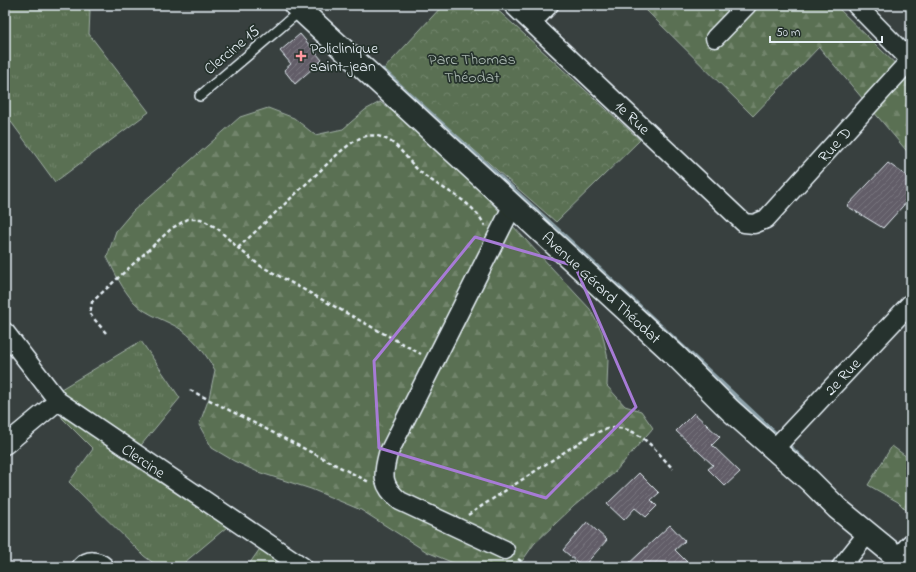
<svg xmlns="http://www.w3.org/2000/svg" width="916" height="572" viewBox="0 0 916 572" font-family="'Indie Flower',sans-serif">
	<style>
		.grass { fill: url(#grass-tufts); stroke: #a1b0a6 }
		.forest { fill: url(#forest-firs); stroke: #a1b0a6 }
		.park { fill: url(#park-crowns); stroke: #a1b0a6 }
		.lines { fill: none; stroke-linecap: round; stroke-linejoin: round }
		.stream { stroke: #8ca1a9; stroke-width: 4.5 }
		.building { fill: url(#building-hatch); stroke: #e8f1f8 }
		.service-casing { stroke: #e8f1f8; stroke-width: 12 }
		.minor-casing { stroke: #e8f1f8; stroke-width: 21 }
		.tertiary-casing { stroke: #e8f1f8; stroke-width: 25 }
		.path { stroke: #e8f1f8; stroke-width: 2.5; stroke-dasharray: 4 3; stroke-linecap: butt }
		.service { stroke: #26332d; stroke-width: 9 }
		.minor { stroke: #26332d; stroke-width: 18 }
		.tertiary { stroke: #26332d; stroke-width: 22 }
		.marked { fill: none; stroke: #a77bd6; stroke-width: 3; stroke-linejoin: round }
		.poi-dot { fill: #ff9aa2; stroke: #26332d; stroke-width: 1.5 }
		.labels { text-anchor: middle; stroke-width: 3.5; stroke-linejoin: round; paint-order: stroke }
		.poi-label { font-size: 16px; fill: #e8f1f8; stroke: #26332d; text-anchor: start }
		.street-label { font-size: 16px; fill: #e8f1f8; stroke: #26332d }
		.park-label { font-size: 16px; fill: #afbdb6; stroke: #26332d }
	</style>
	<defs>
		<pattern id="grass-tufts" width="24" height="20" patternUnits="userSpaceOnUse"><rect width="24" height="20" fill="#5a7053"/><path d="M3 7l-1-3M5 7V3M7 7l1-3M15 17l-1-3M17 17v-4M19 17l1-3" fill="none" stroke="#72856c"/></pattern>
		<pattern id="forest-firs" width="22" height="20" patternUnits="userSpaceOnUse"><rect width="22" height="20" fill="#5a7053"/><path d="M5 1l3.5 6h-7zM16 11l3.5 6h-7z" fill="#72856c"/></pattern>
		<pattern id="park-crowns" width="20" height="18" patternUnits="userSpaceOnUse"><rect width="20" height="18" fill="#5a7053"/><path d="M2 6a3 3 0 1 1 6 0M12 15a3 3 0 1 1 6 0" fill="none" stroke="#72856c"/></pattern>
		<pattern id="building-hatch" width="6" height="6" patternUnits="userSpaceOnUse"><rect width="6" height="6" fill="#625d68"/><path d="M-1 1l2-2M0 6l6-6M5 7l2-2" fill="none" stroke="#78757e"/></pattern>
	</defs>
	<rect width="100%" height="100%" fill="#38403f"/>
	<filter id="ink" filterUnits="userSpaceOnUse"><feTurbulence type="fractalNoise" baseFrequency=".025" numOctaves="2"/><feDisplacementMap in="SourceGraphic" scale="8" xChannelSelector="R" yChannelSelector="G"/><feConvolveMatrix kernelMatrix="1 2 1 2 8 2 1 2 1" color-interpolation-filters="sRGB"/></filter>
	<g filter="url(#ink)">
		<path class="grass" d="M 5,5 L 85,5 L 90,11 L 89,34 L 149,112 L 55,182 L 9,119 L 5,122 Z
			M 141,341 L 180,398 L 142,444 L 130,463 L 227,527 L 179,567 L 159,567 L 144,556 L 69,482 L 93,449 L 62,418 L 61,389 Z
			M 264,543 L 291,567 L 247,567 Z"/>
		<path class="forest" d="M 835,5 L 911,79 L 911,156 L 819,47 L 753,116 L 642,6 Z
			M 380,102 L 417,130 L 459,168 L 590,309 L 602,332 L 608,359 L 607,386 L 625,406 L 641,411 L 653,428 L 614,473 L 574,506 L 534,544 L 518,567 L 463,567 L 427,552 L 361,510 L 311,489 L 258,472 L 234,461 L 212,448 L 199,425 L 209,398 L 215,370 C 206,355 197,341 182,330 C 167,320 147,316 134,302 C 122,289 115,273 107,257 L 116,231 L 133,211 L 240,117 L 268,108 L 294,118 L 315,135 L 343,129 L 365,110 Z
			M 892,446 L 911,460 L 911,515 L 898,502 L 868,485 Z"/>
		<path class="park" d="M 443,5 L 492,5 L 640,140 L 556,222 L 383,70 Z"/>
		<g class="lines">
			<path class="stream" d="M 383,70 L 560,232 L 778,436
				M 787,444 L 813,469"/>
		</g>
		<path class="building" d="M 300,34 L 322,60 L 295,84 L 284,70 L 291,64 L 280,51 Z
			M 888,163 L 911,179 L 911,197 L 883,228 L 847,206 Z
			M 694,413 L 720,437 L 712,445 L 740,472 L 725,486 L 708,469 L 713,465 L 676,431 Z
			M 639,473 L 659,493 L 651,500 L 657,506 L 646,517 L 635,508 L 624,520 L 607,504 Z
			M 587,522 L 607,540 L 583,567 L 563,550 Z
			M 670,525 L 685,541 L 675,550 L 692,567 L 625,567 Z"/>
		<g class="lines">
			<g class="service-casing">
				<path id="service" d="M 200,96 L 301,10"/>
			</g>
			<g class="minor-casing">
				<path id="minor" d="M 513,5 L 744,223 L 754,224 L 766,219 L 911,59
					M 856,5 L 911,61
					M 532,22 L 549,5
					M 715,38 L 747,5
					M 5,332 L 58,401 L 303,567
					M 5,445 L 58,401
					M 774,449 L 911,303
					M 505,550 L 400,501 C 382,486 382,476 388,454 L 513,205
					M 898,557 L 911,543
					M 81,567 C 88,559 98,560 105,567
					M 841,567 L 868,533"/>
			</g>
			<g class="tertiary-casing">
				<path id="tertiary" d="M 295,5 L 676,356 L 730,410 L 810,481 L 837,508 L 909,567"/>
			</g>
			<path class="path" d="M 238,248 L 340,152 C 351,143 365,131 381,137 C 397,142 406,158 417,169 C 439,190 471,197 485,226
				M 106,333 L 90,314 L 92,302 L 172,228 L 188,219 L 201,219 L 217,228 L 238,248 L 259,265 L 421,354
				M 190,390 L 369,482
				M 468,515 L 592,434 C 599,432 607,428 613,428 C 639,426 658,453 673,469
				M 518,559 L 530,567"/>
			<use href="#service" class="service"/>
			<use href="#minor" class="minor"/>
			<use href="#tertiary" class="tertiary"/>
		</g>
	</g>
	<path class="marked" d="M 475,237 L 575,266 L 636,407 L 546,498 L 379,448 L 374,361 Z"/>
	<path class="poi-dot" d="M299 50h4v4h4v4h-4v4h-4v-4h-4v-4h4z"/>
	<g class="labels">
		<g class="poi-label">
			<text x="310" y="53">Policlinique<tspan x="310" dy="18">saint-jean</tspan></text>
		</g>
		<g class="street-label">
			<text transform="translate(231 49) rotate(-40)" y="6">Clercine 15</text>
			<text transform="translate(633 117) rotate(43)" y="6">1e Rue</text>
			<text transform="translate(834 144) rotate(-48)" y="6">Rue D</text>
			<text transform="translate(602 287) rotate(43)" y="6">Avenue Gérard Théodat</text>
			<text transform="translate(842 376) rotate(-47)" y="6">2e Rue</text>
			<text transform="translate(144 460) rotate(34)" y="6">Clercine</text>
		</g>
		<g class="park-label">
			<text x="472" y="64">Parc Thomas<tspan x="472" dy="18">Théodat</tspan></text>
		</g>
	</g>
	<rect width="916" height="572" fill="none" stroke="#26332d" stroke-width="20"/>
	<rect x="10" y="10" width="896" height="552" fill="none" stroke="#e8f1f8" stroke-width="1.5" filter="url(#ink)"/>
	<path d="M770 36v6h112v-6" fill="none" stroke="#e8f1f8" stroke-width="2"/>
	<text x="776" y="36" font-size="12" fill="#e8f1f8" stroke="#26332d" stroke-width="3" paint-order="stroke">50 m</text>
</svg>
